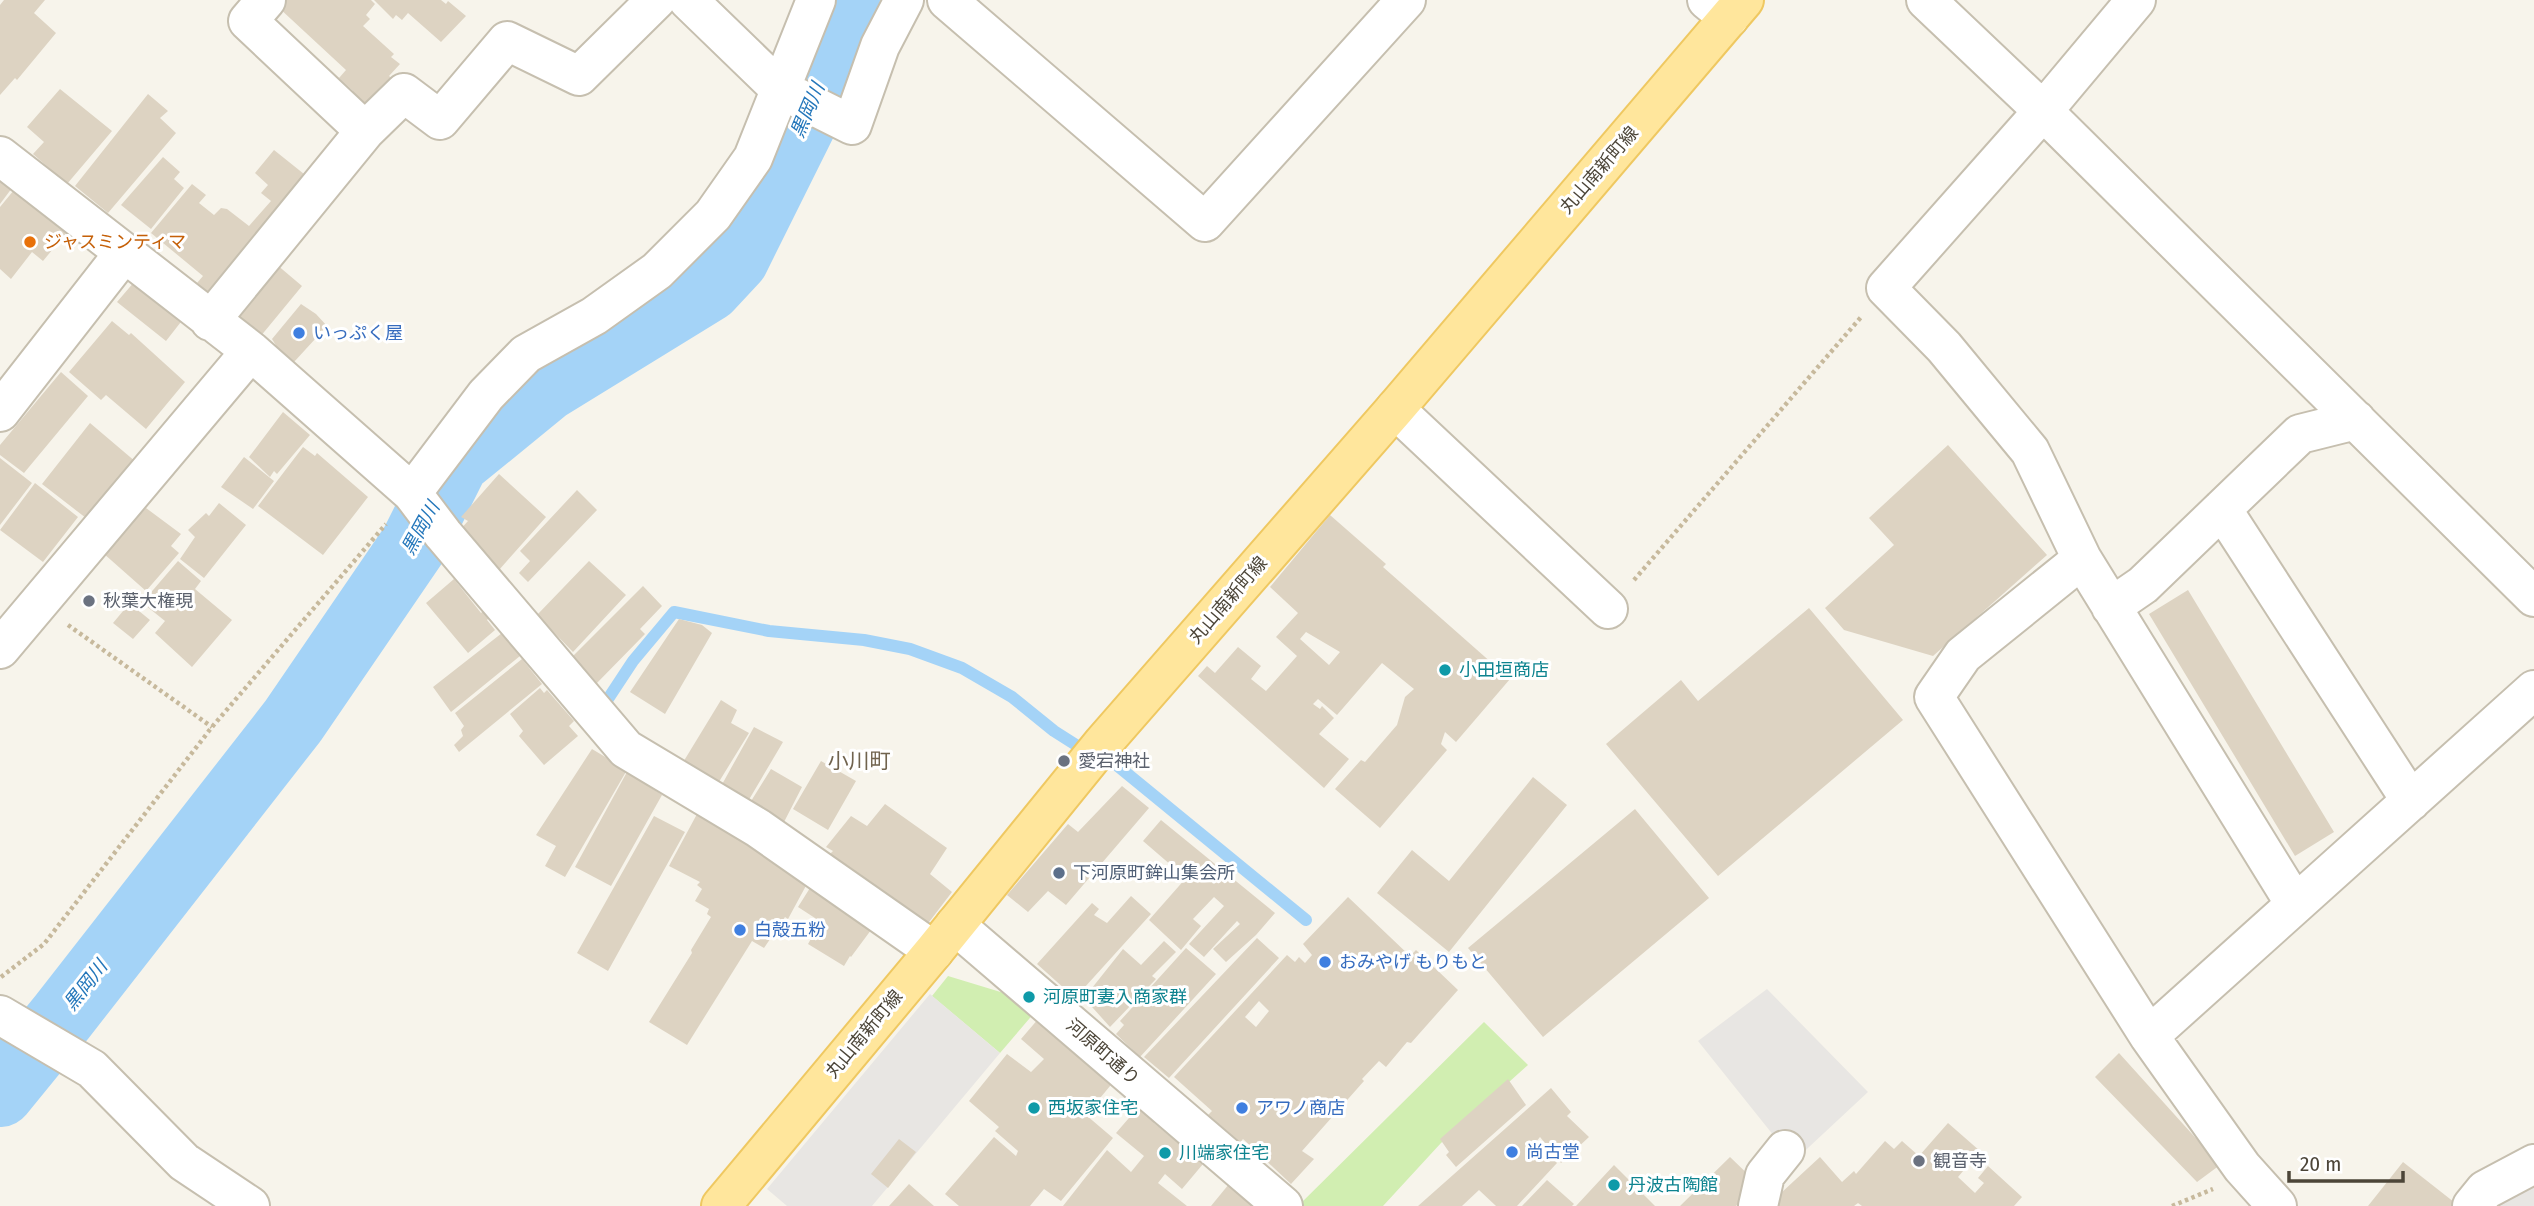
<svg xmlns="http://www.w3.org/2000/svg" width="2534" height="1206" viewBox="0 0 2534 1206" font-family="'Fira Sans Condensed','Noto Sans JP',sans-serif">
	<style>
		.green { fill: #d1eeb1 }
		.parking { fill: #e8e6e3 }
		.lines { fill: none; stroke-linecap: round; stroke-linejoin: round }
		.stream { stroke: #a4d3f7; stroke-width: 12 }
		.river { stroke: #a4d3f7; stroke-width: 68 }
		.building { fill: #ddd3c2; fill-rule: evenodd }
		.minor-casing { stroke: #c6bfaf; stroke-width: 42 }
		.major-casing { stroke: #efc861; stroke-width: 42 }
		.path { stroke: #c7b99c; stroke-width: 4.5; stroke-dasharray: 3.5 3.5; stroke-linecap: butt }
		.minor { stroke: #fff; stroke-width: 38 }
		.major { stroke: #ffe69c; stroke-width: 38 }
		.food-dot { fill: #e8710a; stroke: #fff; stroke-width: 2.5 }
		.shop-dot { fill: #3f7fe0; stroke: #fff; stroke-width: 2.5 }
		.worship-dot { fill: #6b7280; stroke: #fff; stroke-width: 2.5 }
		.culture-dot { fill: #0f9aa8; stroke: #fff; stroke-width: 2.5 }
		.service-dot { fill: #5c6f8a; stroke: #fff; stroke-width: 2.5 }
		.labels { text-anchor: middle; stroke-width: 6; stroke-linejoin: round; paint-order: stroke }
		.street-label { font-size: 18px; fill: #4c4538; stroke: #fff }
		.food-label { font-size: 18px; fill: #c56008; stroke: #fff; text-anchor: start }
		.shop-label { font-size: 18px; fill: #366cbe; stroke: #fff; text-anchor: start }
		.worship-label { font-size: 18px; fill: #5b616d; stroke: #fff; text-anchor: start }
		.culture-label { font-size: 18px; fill: #0d838f; stroke: #fff; text-anchor: start }
		.service-label { font-size: 18px; fill: #4e5e75; stroke: #fff; text-anchor: start }
		.water-label { font-size: 19px; font-style: italic; fill: #2477bb; stroke: #fff }
		.quarter-label { font-size: 21px; fill: #70634e; stroke: #fff }
	</style>
	<rect width="100%" height="100%" fill="#f7f4eb"/>
	<path class="green" d="M 948,976 L 1017,997 L 1035,1012 L 1000,1053 L 932,996 Z
		M 1484,1022 L 1528,1065 L 1441,1143 L 1383,1206 L 1298,1206 Z"/>
	<path class="parking" d="M 1767,989 L 1868,1092 L 1794,1161 L 1698,1041 Z
		M 930,994 L 1000,1053 L 872,1206 L 787,1206 L 767,1189 Z
		M 2534,1164 L 2534,1206 L 2486,1206 Z"/>
	<g class="lines">
		<path class="stream" d="M 600,711 L 633,661 L 674,612 L 769,631 L 864,640 L 910,649 L 962,668 L 1012,697 L 1054,731 L 1076,745
			M 1113,762 L 1306,920"/>
		<path class="river" d="M 0,1093 L 62,1017 L 293,721 L 414,544 L 455,462 L 547,387 L 708,288 L 735,259 L 814,100 L 816,85 L 846,0"/>
	</g>
	<path class="building" d="M 4,0 L 45,0 L 34,13 L 56,33 L 17,80 L 15,78 L 0,95 L 0,5 Z
		M 284,0 L 371,0 L 375,4 L 366,15 L 370,19 L 363,26 L 394,54 L 391,57 L 400,64 L 389,76 L 397,82 L 367,112 L 349,95 L 353,91 L 339,78 L 346,70 L 278,7 Z
		M 374,0 L 441,0 L 446,4 L 448,1 L 466,16 L 441,42 L 408,13 L 402,20 L 396,15 L 393,19 Z
		M 60,89 L 112,131 L 67,184 L 33,154 L 44,142 L 27,127 Z
		M 148,94 L 168,111 L 160,118 L 176,133 L 108,213 L 75,186 Z
		M 274,150 L 309,178 L 213,296 L 197,283 L 203,276 L 151,233 L 192,184 L 206,195 L 199,203 L 214,215 L 221,208 L 227,209 L 249,226 L 271,201 L 261,193 L 268,185 L 255,173 Z
		M 163,157 L 180,172 L 174,179 L 184,188 L 151,229 L 121,205 Z
		M 0,178 L 12,188 L 0,204 Z
		M 14,190 L 67,232 L 43,261 L 32,252 L 11,279 L 0,269 L 0,207 Z
		M 276,264 L 302,286 L 260,337 L 233,317 Z
		M 135,281 L 184,318 L 166,341 L 117,302 Z
		M 301,304 L 316,314 L 327,326 L 294,362 L 280,352 L 272,339 Z
		M 112,321 L 129,335 L 131,333 L 185,382 L 146,429 L 106,395 L 101,400 L 69,372 Z
		M 61,372 L 88,396 L 24,473 L 0,455 L 0,445 Z
		M 283,412 L 310,435 L 277,474 L 274,471 L 270,477 L 249,457 Z
		M 90,423 L 143,468 L 95,525 L 42,484 Z
		M 1948,445 L 2047,555 L 1933,656 L 1844,630 L 1825,608 L 1894,545 L 1869,518 Z
		M 303,447 L 315,456 L 317,453 L 368,497 L 323,555 L 258,506 Z
		M 244,457 L 274,481 L 253,509 L 221,487 Z
		M 0,458 L 32,483 L 0,525 Z
		M 499,474 L 546,517 L 499,570 L 458,532 L 468,521 L 461,517 Z
		M 35,483 L 78,517 L 43,562 L 0,530 Z
		M 577,490 L 597,510 L 528,582 L 519,573 L 530,561 L 520,551 Z
		M 219,503 L 246,525 L 204,578 L 180,559 L 195,537 L 188,530 L 206,513 L 209,516 Z
		M 146,508 L 181,534 L 171,546 L 179,553 L 146,591 L 103,553 L 136,514 L 138,516 Z
		M 1330,515 L 1386,564 L 1383,567 L 1510,679 L 1456,742 L 1445,732 L 1441,744 L 1447,750 L 1380,828 L 1335,789 L 1361,760 L 1365,762 L 1397,725 L 1405,697 L 1414,689 L 1382,663 L 1337,715 L 1318,699 L 1313,704 L 1320,709 L 1322,706 L 1334,718 L 1319,734 L 1349,759 L 1324,788 L 1198,676 L 1207,666 L 1215,673 L 1238,647 L 1261,666 L 1251,679 L 1266,691 L 1297,656 L 1276,637 L 1298,613 L 1270,587 ZM 1306,632 L 1340,652 L 1329,665 L 1300,639 Z
		M 178,561 L 201,581 L 195,589 L 232,620 L 192,667 L 155,633 L 165,621 L 145,605 L 149,599 L 147,597 Z
		M 589,561 L 626,595 L 573,652 L 537,615 Z
		M 454,579 L 481,613 L 484,610 L 491,616 L 487,620 L 495,630 L 468,653 L 426,603 Z
		M 643,586 L 662,606 L 640,629 L 645,634 L 595,685 L 570,659 Z
		M 2188,590 L 2334,832 L 2295,856 L 2149,614 Z
		M 139,592 L 147,599 L 139,611 L 150,620 L 133,639 L 113,623 Z
		M 1809,608 L 1903,720 L 1718,876 L 1606,744 L 1681,680 L 1698,701 Z
		M 679,619 L 702,625 L 712,633 L 665,714 L 630,692 Z
		M 502,633 L 520,656 L 451,712 L 433,687 Z
		M 522,659 L 542,684 L 459,752 L 454,745 L 463,736 L 461,730 L 464,726 L 455,713 Z
		M 540,688 L 544,693 L 547,690 L 574,721 L 569,726 L 578,736 L 544,765 L 519,736 L 523,731 L 510,714 Z
		M 721,700 L 737,710 L 731,723 L 749,733 L 717,785 L 682,764 Z
		M 754,727 L 783,742 L 747,803 L 720,788 Z
		M 592,749 L 627,770 L 565,877 L 545,866 L 556,846 L 536,835 Z
		M 821,761 L 856,781 L 828,830 L 793,809 Z
		M 771,769 L 802,787 L 783,824 L 748,806 Z
		M 627,772 L 662,795 L 611,886 L 575,867 Z
		M 1533,777 L 1567,805 L 1449,952 L 1377,893 L 1412,850 L 1449,881 Z
		M 1122,786 L 1149,808 L 1066,905 L 1048,891 L 1028,912 L 1007,895 L 1068,824 L 1078,832 Z
		M 885,804 L 947,848 L 930,874 L 952,892 L 926,926 L 830,854 L 833,851 L 826,847 L 851,816 L 867,826 Z
		M 1635,809 L 1709,898 L 1543,1037 L 1468,948 Z
		M 697,814 L 752,845 L 808,882 L 788,919 L 785,917 L 764,948 L 752,941 L 687,1045 L 649,1022 L 692,953 L 691,950 L 711,917 L 707,914 L 709,909 L 695,901 L 702,889 L 697,885 L 700,882 L 669,866 Z
		M 654,816 L 685,832 L 608,971 L 577,953 Z
		M 1161,820 L 1275,913 L 1256,935 L 1226,962 L 1213,949 L 1240,924 L 1237,921 L 1204,957 L 1189,944 L 1224,906 L 1214,897 L 1193,919 L 1201,926 L 1181,950 L 1149,920 L 1186,878 L 1143,841 Z
		M 815,880 L 874,926 L 851,957 L 850,956 L 844,966 L 808,944 L 813,935 L 809,932 L 818,920 L 798,907 Z
		M 1131,896 L 1151,914 L 1075,998 L 1037,964 L 1092,903 L 1099,909 L 1094,915 L 1107,923 Z
		M 1348,897 L 1410,956 L 1416,950 L 1458,990 L 1411,1043 L 1407,1042 L 1386,1067 L 1379,1061 L 1362,1079 L 1364,1081 L 1302,1151 L 1314,1159 L 1291,1184 L 1243,1139 L 1239,1144 L 1208,1115 L 1212,1111 L 1174,1077 L 1287,955 L 1295,962 L 1299,957 L 1305,963 L 1312,955 L 1303,944 ZM 1259,1001 L 1269,1011 L 1256,1027 L 1245,1017 Z
		M 1257,938 L 1279,958 L 1169,1078 L 1144,1057 Z
		M 1164,941 L 1176,952 L 1152,976 L 1156,979 L 1110,1027 L 1084,998 L 1123,949 L 1141,965 Z
		M 1186,948 L 1216,974 L 1140,1057 L 1116,1034 L 1124,1025 L 1120,1021 Z
		M 1039,1018 L 1115,1080 L 1086,1115 L 1113,1138 L 1061,1201 L 1044,1189 L 1030,1206 L 959,1206 L 945,1194 L 994,1137 L 1016,1156 L 1018,1151 L 995,1131 L 999,1127 L 969,1101 L 1007,1054 L 1031,1072 L 1044,1059 L 1021,1039 Z
		M 2119,1053 L 2220,1165 L 2197,1182 L 2095,1077 Z
		M 1508,1079 L 1526,1105 L 1456,1167 L 1446,1155 L 1449,1152 L 1440,1139 Z
		M 1551,1088 L 1571,1112 L 1567,1116 L 1589,1137 L 1561,1163 L 1540,1137 L 1536,1142 L 1557,1163 L 1517,1206 L 1496,1206 L 1479,1190 L 1462,1206 L 1418,1206 Z
		M 1141,1104 L 1159,1118 L 1154,1123 L 1203,1164 L 1182,1189 L 1165,1174 L 1158,1183 L 1187,1206 L 1063,1206 L 1107,1150 L 1131,1172 L 1144,1156 L 1116,1133 Z
		M 1948,1123 L 1980,1151 L 1958,1177 L 1975,1193 L 1984,1183 L 1978,1178 L 1988,1166 L 2022,1197 L 2014,1206 L 1862,1206 L 1858,1203 L 1854,1206 L 1767,1206 L 1820,1157 L 1842,1182 L 1854,1171 L 1856,1174 L 1885,1141 L 1894,1149 L 1902,1141 L 1919,1156 Z
		M 899,1139 L 916,1152 L 888,1188 L 871,1174 Z
		M 1730,1157 L 1758,1184 L 1736,1206 L 1680,1206 Z
		M 2403,1162 L 2459,1206 L 2368,1206 Z
		M 1614,1165 L 1655,1206 L 1576,1206 Z
		M 1547,1180 L 1574,1204 L 1572,1206 L 1522,1206 Z
		M 909,1184 L 934,1206 L 889,1206 Z
		M 1229,1184 L 1259,1206 L 1211,1206 Z"/>
	<g class="lines">
		<g class="minor-casing">
			<path id="minor" d="M 688,0 L 780,89 L 852,125 L 880,46 L 904,0
				M 947,0 L 1205,222 L 1406,0
				M 1707,0 L 1729,18
				M 1926,0 L 2043,111 L 2534,597
				M 2136,0 L 2043,111 L 1886,288 L 1944,347 L 2030,451 L 2082,559 L 2295,904
				M 365,131 L 404,93 L 440,120 L 507,41 L 579,76 L 656,0
				M 0,156 L 251,351 L 412,493 L 443,534 L 626,749 L 758,828 L 934,951
				M 210,321 L 365,131 L 248,21 L 266,0
				M 1395,409 L 1608,609
				M 0,412 L 124,253
				M 412,493 L 486,395 L 526,354 L 594,316 L 657,271 L 713,215 L 753,158 L 816,0
				M 2222,509 L 2411,801
				M 2082,559 L 1963,655 L 1934,697 L 2149,1036 L 2242,1167 L 2277,1206
				M 2111,607 L 2143,585 L 2300,434 L 2356,420
				M 0,649 L 251,351
				M 955,925 L 1283,1206
				M 0,1015 L 92,1069 L 184,1162 L 250,1206
				M 2149,1036 L 2534,690
				M 1758,1206 L 1765,1175 L 1785,1150
				M 2472,1206 L 2485,1190 L 2534,1164"/>
		</g>
		<g class="major-casing">
			<path id="major" d="M 721,1206 L 934,951 L 1103,743 L 1395,409 L 1744,0"/>
		</g>
		<path class="path" d="M 1634,580 L 1862,316
			M 68,625 L 212,727
			M 1,977 L 44,944 L 212,727 L 386,524
			M 2172,1206 L 2213,1189"/>
		<use href="#minor" class="minor"/>
		<use href="#major" class="major"/>
	</g>
	<circle class="food-dot" cx="30" cy="242" r="7"/>
	<g class="shop-dot">
		<circle cx="299" cy="333" r="7"/>
		<circle cx="740" cy="930" r="7"/>
		<circle cx="1325" cy="962" r="7"/>
		<circle cx="1242" cy="1108" r="7"/>
		<circle cx="1512" cy="1152" r="7"/>
	</g>
	<g class="worship-dot">
		<circle cx="89" cy="601" r="7"/>
		<circle cx="1064" cy="761" r="7"/>
		<circle cx="1919" cy="1161" r="7"/>
	</g>
	<g class="culture-dot">
		<circle cx="1445" cy="670" r="7"/>
		<circle cx="1029" cy="997" r="7"/>
		<circle cx="1034" cy="1108" r="7"/>
		<circle cx="1165" cy="1153" r="7"/>
		<circle cx="1614" cy="1185" r="7"/>
	</g>
	<circle class="service-dot" cx="1059" cy="873" r="7"/>
	<g class="labels">
		<g class="street-label">
			<text transform="translate(1599 170) rotate(-49)" y="6">丸山南新町線</text>
			<text transform="translate(1228 600) rotate(-49)" y="6">丸山南新町線</text>
			<text transform="translate(864 1034) rotate(-50)" y="6">丸山南新町線</text>
			<text transform="translate(1103 1052) rotate(41)" y="6">河原町通り</text>
		</g>
		<g class="food-label">
			<text x="44" y="248">ジャスミンティマ</text>
		</g>
		<g class="shop-label">
			<text x="313" y="339">いっぷく屋</text>
			<text x="754" y="936">白殻五粉</text>
			<text x="1339" y="968">おみやげ もりもと</text>
			<text x="1256" y="1114">アワノ商店</text>
			<text x="1526" y="1158">尚古堂</text>
		</g>
		<g class="worship-label">
			<text x="103" y="607">秋葉大権現</text>
			<text x="1078" y="767">愛宕神社</text>
			<text x="1933" y="1167">観音寺</text>
		</g>
		<g class="culture-label">
			<text x="1459" y="676">小田垣商店</text>
			<text x="1043" y="1003">河原町妻入商家群</text>
			<text x="1048" y="1114">西坂家住宅</text>
			<text x="1179" y="1159">川端家住宅</text>
			<text x="1628" y="1191">丹波古陶館</text>
		</g>
		<g class="service-label">
			<text x="1073" y="879">下河原町鉾山集会所</text>
		</g>
		<g class="water-label">
			<text transform="translate(807 110) rotate(-67)" y="7">黒岡川</text>
			<text transform="translate(420 528) rotate(-61)" y="7">黒岡川</text>
			<text transform="translate(85 985) rotate(-52)" y="7">黒岡川</text>
		</g>
		<g class="quarter-label">
			<text x="859" y="768">小川町</text>
		</g>
	</g>
	<path d="M2289 1171v10h114v-10" fill="none" stroke="#4c4538" stroke-width="3.5"/>
	<text x="2300" y="1171" font-size="21" fill="#4c4538" stroke="#ffffff" stroke-width="5" paint-order="stroke">20 m</text>
</svg>
